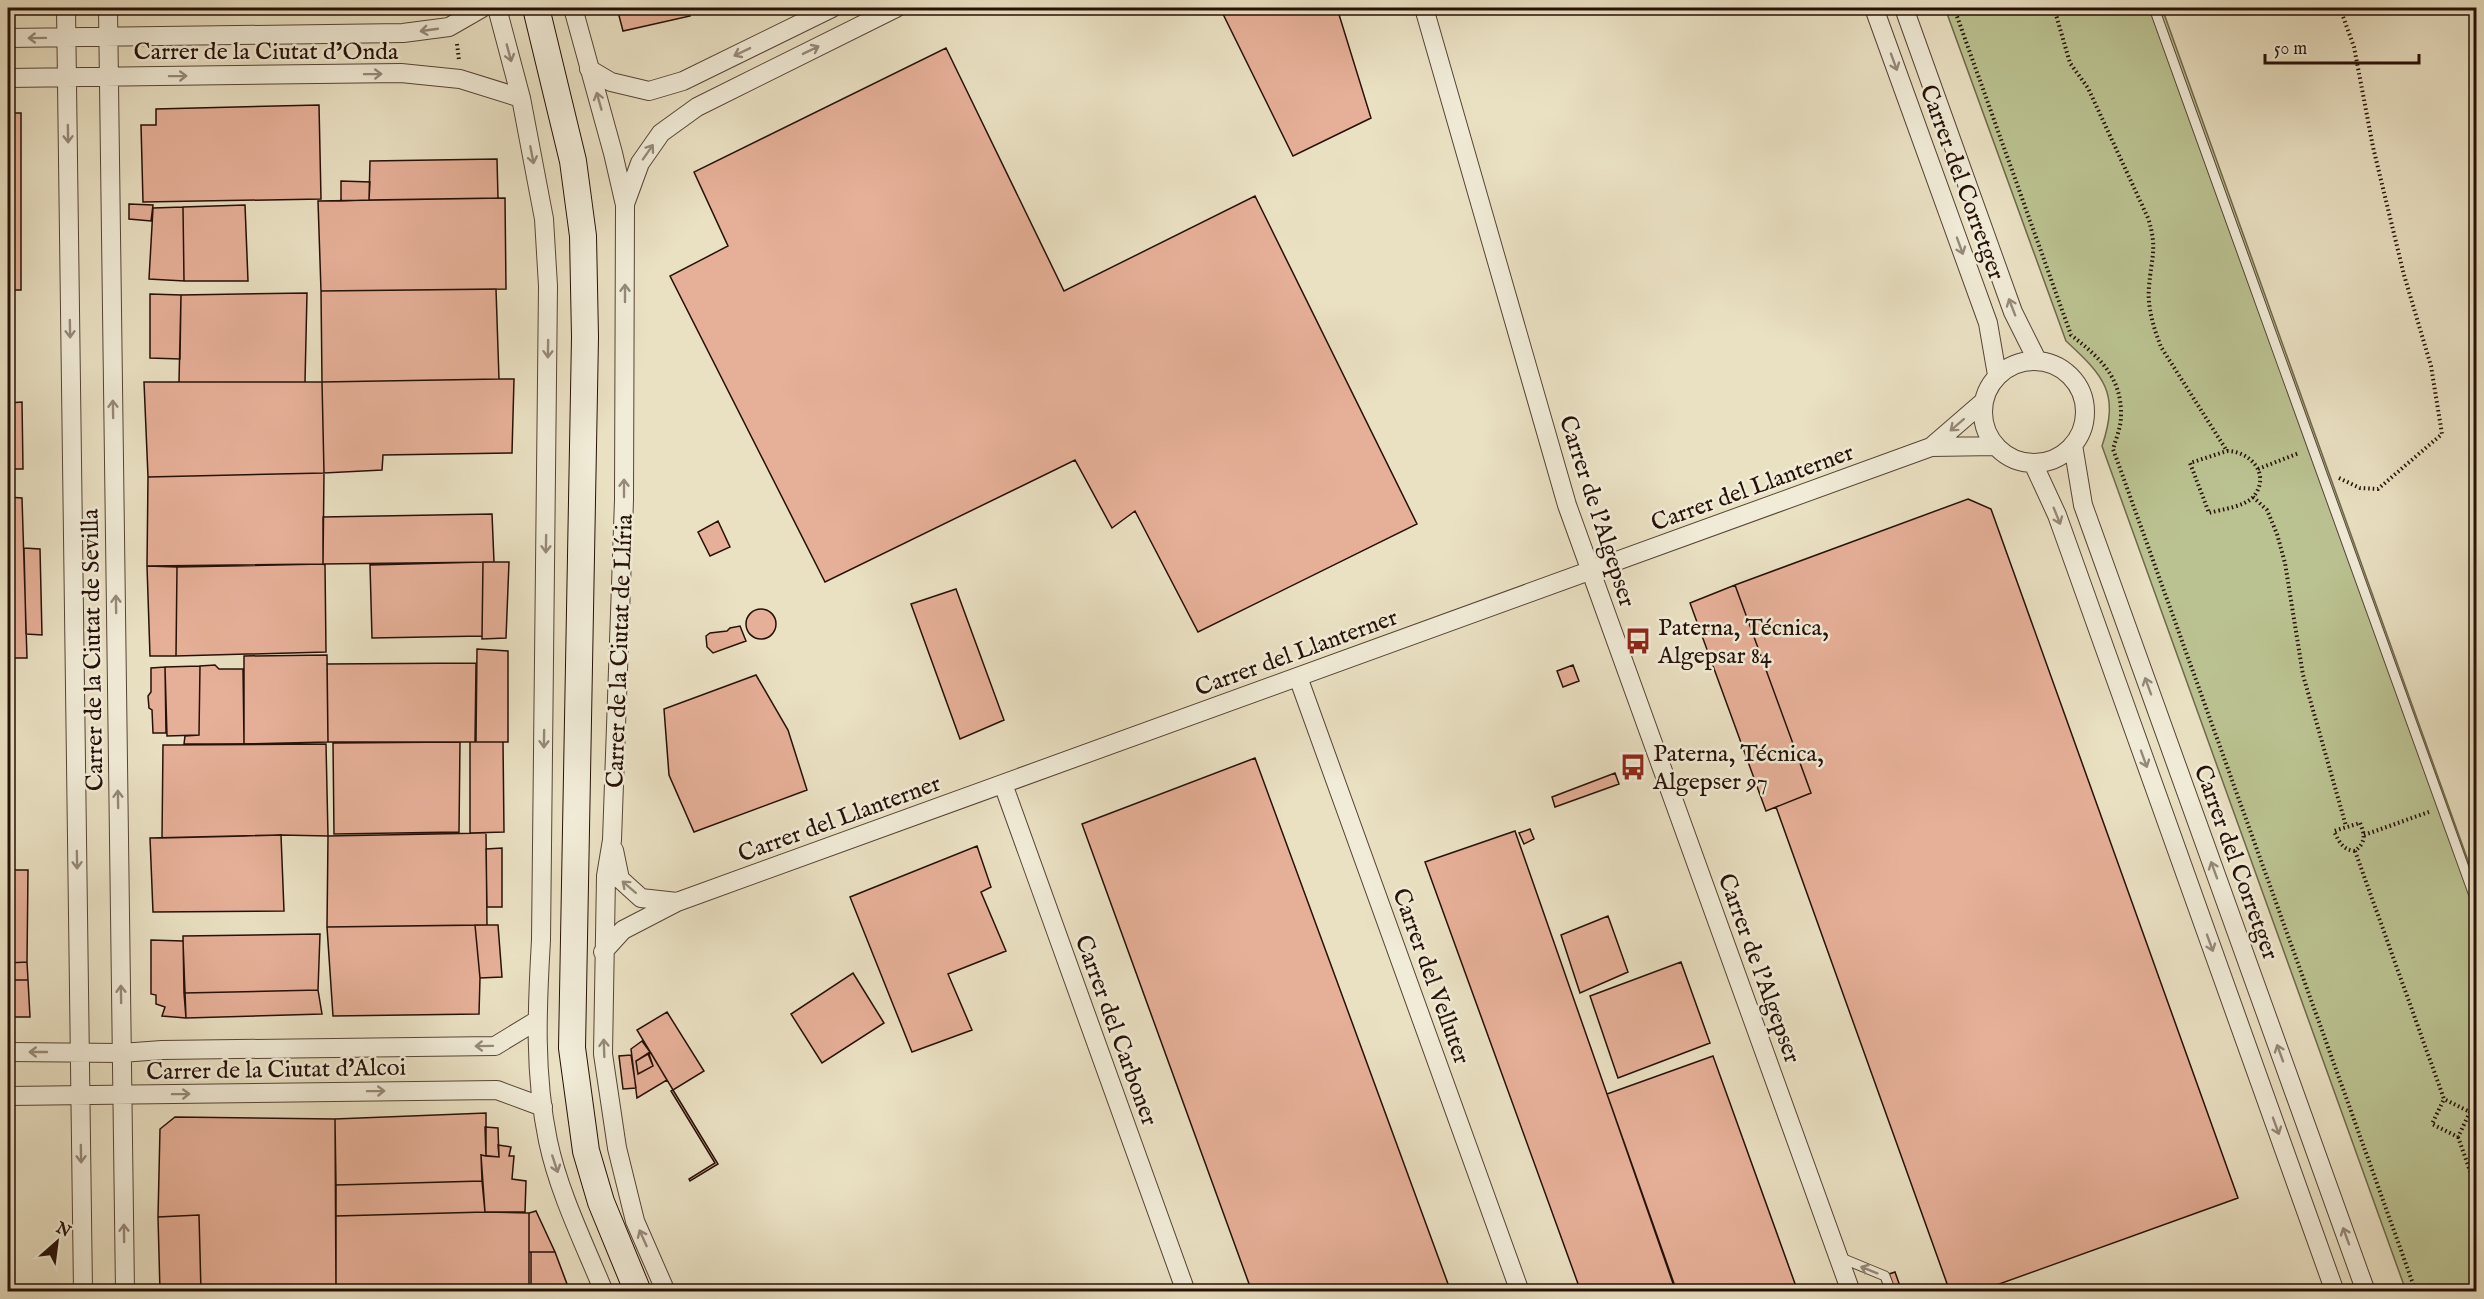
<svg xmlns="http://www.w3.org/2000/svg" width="2484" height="1299" viewBox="0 0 2484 1299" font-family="'IM FELL English',serif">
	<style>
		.green { fill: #bbc291; stroke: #70694c; stroke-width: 1.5 }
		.building { fill: #e6b098; stroke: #261007; stroke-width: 1.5 }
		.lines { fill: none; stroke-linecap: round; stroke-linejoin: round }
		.lane-casing { stroke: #574436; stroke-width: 11 }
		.street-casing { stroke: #574436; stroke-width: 20 }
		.secondary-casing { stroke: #261007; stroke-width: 28 }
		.path { stroke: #261007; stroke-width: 4; stroke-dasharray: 1.5 3; stroke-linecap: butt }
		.lane { stroke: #f1ecd8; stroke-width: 9 }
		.street { stroke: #f1ecd8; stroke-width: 18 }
		.secondary { stroke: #f1ecd8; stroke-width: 26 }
		.oneway { stroke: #96897a }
		.labels { text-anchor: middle; stroke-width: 5; stroke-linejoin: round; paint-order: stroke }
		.street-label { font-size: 24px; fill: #261007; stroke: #f1ecd8 }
		.poi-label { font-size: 24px; fill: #261007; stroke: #f1ecd8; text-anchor: start }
	</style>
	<rect width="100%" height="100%" fill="#eae1c3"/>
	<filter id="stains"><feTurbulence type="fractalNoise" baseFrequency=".00333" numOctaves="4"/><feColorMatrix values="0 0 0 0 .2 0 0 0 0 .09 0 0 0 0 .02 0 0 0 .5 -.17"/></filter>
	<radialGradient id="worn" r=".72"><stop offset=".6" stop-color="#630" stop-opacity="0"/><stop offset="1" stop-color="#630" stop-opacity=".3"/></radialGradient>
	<path class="green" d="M 1945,8 L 2162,8 L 2476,883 L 2476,1291 L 2406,1291 L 2102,446 C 2120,393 2104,376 2066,341 Z"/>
	<path class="building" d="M 617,8 L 687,8 L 690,16 L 623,31 Z
		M 1220,8 L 1337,8 L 1371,118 L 1293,156 Z
		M 946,48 L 1064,291 L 1255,196 L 1417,524 L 1198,632 L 1135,511 L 1112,528 L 1075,460 L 825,582 L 670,276 L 728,246 L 694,172 Z
		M 319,105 L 321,199 L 143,202 L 141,125 L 156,125 L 156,109 Z
		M 8,113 L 21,113 L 21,290 L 8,290 Z
		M 497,159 L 498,198 L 369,200 L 370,161 Z
		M 341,181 L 370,182 L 369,200 L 341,201 Z
		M 505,198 L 506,289 L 321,291 L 318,201 Z
		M 129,204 L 153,205 L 151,221 L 129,219 Z
		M 245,205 L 248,281 L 184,281 L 183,207 Z
		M 183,207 L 184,281 L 149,279 L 153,208 Z
		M 496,289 L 499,379 L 322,382 L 321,291 Z
		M 307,293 L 305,382 L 179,382 L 181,295 Z
		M 150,294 L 181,295 L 180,359 L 150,358 Z
		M 499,379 L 514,379 L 512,453 L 383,455 L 382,470 L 324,473 L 322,382 Z
		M 144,382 L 322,382 L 324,473 L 148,477 Z
		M 22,402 L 23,469 L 8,469 L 8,403 Z
		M 324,473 L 323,564 L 147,566 L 148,477 Z
		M 8,497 L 22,498 L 27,658 L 8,658 Z
		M 1968,499 L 1991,509 L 2238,1198 L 1977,1292 L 1950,1292 L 1776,807 L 1811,793 L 1735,585 Z
		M 492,514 L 494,562 L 323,564 L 323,517 Z
		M 718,521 L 730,547 L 710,556 L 698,532 Z
		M 24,548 L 40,549 L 42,635 L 26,634 Z
		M 483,562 L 509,562 L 506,638 L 482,639 Z
		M 483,562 L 482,636 L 372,638 L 370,565 Z
		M 323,564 L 325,565 L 326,652 L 176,656 L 177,567 Z
		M 147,566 L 177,567 L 176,656 L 150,656 Z
		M 1735,585 L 1811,793 L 1766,811 L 1690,603 Z
		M 956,589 L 1004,720 L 960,739 L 911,604 Z
		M746 624a15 15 0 1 1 30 0a15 15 0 1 1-30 0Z
		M 740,626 L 746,641 L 713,653 L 707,647 L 706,636 L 710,633 L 727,631 L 730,628 Z
		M 477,649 L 508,651 L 508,742 L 476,742 Z
		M 327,655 L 328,742 L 244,744 L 244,656 Z
		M 476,663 L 475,742 L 328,742 L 327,664 Z
		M 215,665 L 219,669 L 243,669 L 244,744 L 184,744 L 185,736 L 199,735 L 200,666 Z
		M 1573,665 L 1579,681 L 1563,687 L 1557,671 Z
		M 200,666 L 199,735 L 167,736 L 165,667 Z
		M 165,667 L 166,733 L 153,733 L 152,710 L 149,708 L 148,696 L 151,692 L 151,668 Z
		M 756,675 L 788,730 L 807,790 L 694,832 L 669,775 L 664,709 Z
		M 8,715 L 12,839 L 8,839 Z
		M 460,742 L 459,832 L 334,834 L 333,743 Z
		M 470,742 L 503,742 L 504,832 L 470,833 Z
		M 326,744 L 328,836 L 281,835 L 162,838 L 163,745 Z
		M 1255,758 L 1451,1292 L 1252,1292 L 1082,824 Z
		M 1615,773 L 1619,784 L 1555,807 L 1552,797 Z
		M 1530,829 L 1534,839 L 1524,844 L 1519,833 Z
		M 1515,831 L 1607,1094 L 1676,1292 L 1581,1292 L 1425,862 Z
		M 486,833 L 487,925 L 327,927 L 328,836 Z
		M 281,835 L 284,911 L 153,912 L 150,838 Z
		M 977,846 L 991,887 L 981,892 L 1006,951 L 948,974 L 972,1030 L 912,1052 L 850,897 Z
		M 502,848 L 502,907 L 487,907 L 486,849 Z
		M 8,870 L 28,870 L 27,962 L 8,963 Z
		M 1608,916 L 1628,972 L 1580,993 L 1561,935 Z
		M 475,925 L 480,978 L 479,1014 L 333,1016 L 327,927 Z
		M 475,925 L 498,925 L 502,977 L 480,978 Z
		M 320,934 L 318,990 L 184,993 L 183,936 Z
		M 151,940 L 183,941 L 186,1018 L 162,1016 L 165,1007 L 156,1004 L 156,995 L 151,994 Z
		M 27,962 L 28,980 L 8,980 L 8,963 Z
		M 1681,962 L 1710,1043 L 1618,1078 L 1590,996 Z
		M 853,973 L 884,1023 L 822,1063 L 791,1014 Z
		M 8,980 L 28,980 L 30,1017 L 8,1017 Z
		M 318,990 L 322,1014 L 186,1018 L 184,993 Z
		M 667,1012 L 704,1071 L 673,1090 L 637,1030 Z
		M 642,1041 L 650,1052 L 636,1061 L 638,1074 L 653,1066 L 649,1054 L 651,1053 L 667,1080 L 637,1098 L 631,1049 Z
		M 648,1054 L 653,1066 L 638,1074 L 636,1061 Z
		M 631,1055 L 636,1088 L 623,1089 L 619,1056 Z
		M 1713,1056 L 1798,1292 L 1677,1292 L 1607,1094 Z
		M 673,1090 L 718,1164 L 690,1181 L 689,1179 L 715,1163 L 671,1091 Z
		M 486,1113 L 486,1156 L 481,1155 L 482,1181 L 336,1185 L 335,1119 Z
		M 175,1117 L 335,1119 L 336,1292 L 201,1292 L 199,1215 L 158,1217 L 160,1129 Z
		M 485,1127 L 498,1128 L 499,1157 L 486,1156 Z
		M 498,1145 L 511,1147 L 509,1156 L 514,1156 L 512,1179 L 526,1181 L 525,1212 L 485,1212 L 481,1155 L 499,1157 Z
		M 482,1181 L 485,1212 L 336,1216 L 336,1185 Z
		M 536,1211 L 555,1252 L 529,1252 L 529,1213 Z
		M 485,1212 L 529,1213 L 529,1292 L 336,1292 L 336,1216 Z
		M 199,1215 L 201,1292 L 160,1292 L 158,1217 Z
		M 531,1252 L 555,1252 L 570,1292 L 531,1292 Z
		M 1895,1272 L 1901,1289 L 1895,1291 L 1889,1274 Z
		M 1947,1285 L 1950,1292 L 1929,1292 Z"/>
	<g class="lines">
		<g class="lane-casing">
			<path id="lane" d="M 2154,8 L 2476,901
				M 1839,1257 L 1885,1276 L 1891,1292"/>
		</g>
		<g class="street-casing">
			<path id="street" d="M 66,8 L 83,1292
				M 108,8 L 125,1292
				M 497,8 L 521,98 L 544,219 L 548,286 L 541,940 C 537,1008 534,1074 548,1141 C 559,1193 584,1243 604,1292
				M 573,8 L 613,153 L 625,205 L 624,500 L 612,840 L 606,876 L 603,1054 L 617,1148 L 635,1221 L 666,1292
				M 1424,8 L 1567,505 L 1851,1292
				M 1874,8 L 1988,323 L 1997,375
				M 1904,8 L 2013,312 L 2037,360
				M 8,38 L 403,33 L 449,27 L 482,8
				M 589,69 L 611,82 L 649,91 L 683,81 L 832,8
				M 8,78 L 401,73 L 460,79 L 521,98
				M 625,204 L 640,163 L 661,133 L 697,107 L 896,8
				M1983 412a51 51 0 1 1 102 0a51 51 0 1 1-102 0Z
				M 2073,445 L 2083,505 L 2366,1292
				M 1931,447 L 1983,402
				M 2033,463 L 2057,515 L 2335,1292
				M 1298,677 L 1520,1292
				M 1003,784 L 1186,1292
				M 614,850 L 620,879 L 641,898 L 677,902
				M 603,952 L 623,930 L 677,902 L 1931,447 L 1996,446
				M 8,1052 L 121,1053 L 162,1050 L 495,1046 L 536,1021
				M 8,1096 L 497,1090 L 543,1107"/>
		</g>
		<g class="secondary-casing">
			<path id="secondary" d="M 536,8 L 573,161 L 583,236 L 585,337 L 572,1048 L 586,1151 L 601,1202 L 638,1292"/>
		</g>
		<path class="path" d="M 1954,8 L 2071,335 C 2099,357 2122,377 2121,416 C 2121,427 2116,439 2113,449 L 2416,1292
			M 2033,8 L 2035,12 L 2048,8
			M 2054,8 L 2070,63 L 2088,88 L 2148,218 C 2158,249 2151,258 2149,287 C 2147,307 2154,329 2161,347 L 2227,451
			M 457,44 L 459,60
			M 2227,451 C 2250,451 2271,474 2254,496 C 2245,507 2222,509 2209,513 L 2190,463 Z
			M 2258,469 L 2299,453
			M 2339,478 L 2360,488 L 2378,489 L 2442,434 L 2431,366 L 2404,275 L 2373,147 L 2354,47 L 2340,8
			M 2253,497 L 2267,510 L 2277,534 L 2285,563 L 2303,675 L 2346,826
			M 2360,823 C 2365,835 2366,842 2355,851 C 2343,850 2339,842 2334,831 Z
			M 2364,835 L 2429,812
			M 2355,851 L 2444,1099 L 2432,1124 L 2458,1137 L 2470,1112 L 2444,1099
			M 2458,1137 L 2476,1188"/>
		<use href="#lane" class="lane"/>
		<use href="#street" class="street"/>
		<use href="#secondary" class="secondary"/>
	</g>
	<defs><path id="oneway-shaft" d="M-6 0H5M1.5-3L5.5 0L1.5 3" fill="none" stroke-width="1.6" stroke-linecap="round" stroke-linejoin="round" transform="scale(1.5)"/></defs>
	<g class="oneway">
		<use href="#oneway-shaft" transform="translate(429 30) rotate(172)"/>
		<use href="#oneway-shaft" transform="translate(37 38) rotate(179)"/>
		<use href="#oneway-shaft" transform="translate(811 50) rotate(-26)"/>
		<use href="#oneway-shaft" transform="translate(742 52) rotate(154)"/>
		<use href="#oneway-shaft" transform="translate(509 53) rotate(75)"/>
		<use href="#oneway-shaft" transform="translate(1894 62) rotate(70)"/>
		<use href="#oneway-shaft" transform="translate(373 74) rotate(-1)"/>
		<use href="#oneway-shaft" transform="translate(178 76) rotate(-1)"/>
		<use href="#oneway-shaft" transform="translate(599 101) rotate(-106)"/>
		<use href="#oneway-shaft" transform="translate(68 134) rotate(89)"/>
		<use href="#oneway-shaft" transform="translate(648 152) rotate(-55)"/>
		<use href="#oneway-shaft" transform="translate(532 155) rotate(79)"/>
		<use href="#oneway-shaft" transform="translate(1960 246) rotate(70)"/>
		<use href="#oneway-shaft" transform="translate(625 293) rotate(-90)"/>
		<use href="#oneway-shaft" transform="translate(2012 307) rotate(-111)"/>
		<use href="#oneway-shaft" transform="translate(70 329) rotate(89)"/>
		<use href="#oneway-shaft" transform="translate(548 349) rotate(91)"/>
		<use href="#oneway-shaft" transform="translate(113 409) rotate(-91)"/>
		<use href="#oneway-shaft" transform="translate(1957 425) rotate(139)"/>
		<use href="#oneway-shaft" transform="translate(624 488) rotate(-90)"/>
		<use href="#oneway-shaft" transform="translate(2057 516) rotate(68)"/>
		<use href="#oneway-shaft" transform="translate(546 544) rotate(91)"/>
		<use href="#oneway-shaft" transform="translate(116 604) rotate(-91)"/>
		<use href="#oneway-shaft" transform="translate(2148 686) rotate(-110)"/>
		<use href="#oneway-shaft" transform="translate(544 739) rotate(91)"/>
		<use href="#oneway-shaft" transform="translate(2144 759) rotate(70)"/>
		<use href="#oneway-shaft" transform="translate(118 799) rotate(-91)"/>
		<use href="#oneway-shaft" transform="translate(77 860) rotate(89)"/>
		<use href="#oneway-shaft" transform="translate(2214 870) rotate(-110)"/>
		<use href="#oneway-shaft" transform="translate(629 887) rotate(-139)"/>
		<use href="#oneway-shaft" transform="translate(2210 943) rotate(70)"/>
		<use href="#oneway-shaft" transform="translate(121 994) rotate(-91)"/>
		<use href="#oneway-shaft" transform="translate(484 1046) rotate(179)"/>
		<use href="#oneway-shaft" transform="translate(604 1048) rotate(-92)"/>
		<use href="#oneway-shaft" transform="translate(38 1052) rotate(180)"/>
		<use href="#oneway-shaft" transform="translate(2280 1053) rotate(-110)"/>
		<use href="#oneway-shaft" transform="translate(376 1091) rotate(-1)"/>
		<use href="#oneway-shaft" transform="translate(181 1094) rotate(-1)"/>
		<use href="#oneway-shaft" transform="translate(2276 1126) rotate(70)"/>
		<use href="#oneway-shaft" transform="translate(81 1154) rotate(89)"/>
		<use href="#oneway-shaft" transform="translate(555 1164) rotate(72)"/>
		<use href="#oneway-shaft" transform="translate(124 1233) rotate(-91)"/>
		<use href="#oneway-shaft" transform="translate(2346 1236) rotate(-110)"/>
		<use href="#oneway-shaft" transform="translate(643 1238) rotate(-114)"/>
		<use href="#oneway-shaft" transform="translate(1869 1270) rotate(-158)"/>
	</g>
	<defs>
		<g id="bus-bare" transform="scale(2.07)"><path d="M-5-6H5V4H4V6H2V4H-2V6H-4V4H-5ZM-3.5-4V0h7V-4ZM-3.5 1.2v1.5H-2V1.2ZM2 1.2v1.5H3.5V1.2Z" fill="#8f2418" stroke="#f1ecd8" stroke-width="2.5" paint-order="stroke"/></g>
	</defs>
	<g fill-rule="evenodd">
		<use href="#bus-bare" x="1638" y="641"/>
		<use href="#bus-bare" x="1633" y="767"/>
	</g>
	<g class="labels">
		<g class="street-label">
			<text x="266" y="59">Carrer de la Ciutat d’Onda</text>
			<text transform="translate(1963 182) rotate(70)" y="8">Carrer del Corretger</text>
			<text transform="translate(1752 487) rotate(-20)" y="8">Carrer del Llanterner</text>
			<text transform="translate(1598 511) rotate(72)" y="8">Carrer de l'Algepser</text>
			<text transform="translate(92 650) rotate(-91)" y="8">Carrer de la Ciutat de Sevilla</text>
			<text transform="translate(619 651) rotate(-88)" y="8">Carrer de la Ciutat de Llíria</text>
			<text transform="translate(1296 652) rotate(-20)" y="8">Carrer del Llanterner</text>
			<text transform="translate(839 818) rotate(-20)" y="8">Carrer del Llanterner</text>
			<text transform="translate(2237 862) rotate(70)" y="8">Carrer del Corretger</text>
			<text transform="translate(1760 968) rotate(70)" y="8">Carrer de l'Algepser</text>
			<text transform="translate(1432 976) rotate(70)" y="8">Carrer del Velluter</text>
			<text transform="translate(1117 1030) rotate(70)" y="8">Carrer del Carboner</text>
			<text transform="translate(276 1069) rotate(-1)" y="8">Carrer de la Ciutat d'Alcoi</text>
		</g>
		<g class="poi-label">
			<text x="1658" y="635">Paterna, Técnica,<tspan x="1658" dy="28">Algepsar 84</tspan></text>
			<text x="1653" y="761">Paterna, Técnica,<tspan x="1653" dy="28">Algepser 97</tspan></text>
		</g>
	</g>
	<rect width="2484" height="1299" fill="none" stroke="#eae1c3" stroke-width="30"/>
	<rect x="9" y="9" width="2466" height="1281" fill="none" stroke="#261007" stroke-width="3"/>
	<rect x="15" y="15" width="2454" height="1269" fill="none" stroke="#261007" stroke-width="1.5"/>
	<g transform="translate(57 1242) rotate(28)" stroke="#f1ecd8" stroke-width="4.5" paint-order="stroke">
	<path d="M0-4.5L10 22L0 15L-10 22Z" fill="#261007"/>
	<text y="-9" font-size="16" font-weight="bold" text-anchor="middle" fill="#261007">N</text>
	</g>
	<path d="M2265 54v9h154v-9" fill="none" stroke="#261007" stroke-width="3"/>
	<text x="2274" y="54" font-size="18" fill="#261007" stroke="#f1ecd8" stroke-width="4.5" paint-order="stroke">50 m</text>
	<rect width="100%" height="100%" filter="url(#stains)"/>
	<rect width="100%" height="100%" fill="url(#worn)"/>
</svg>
